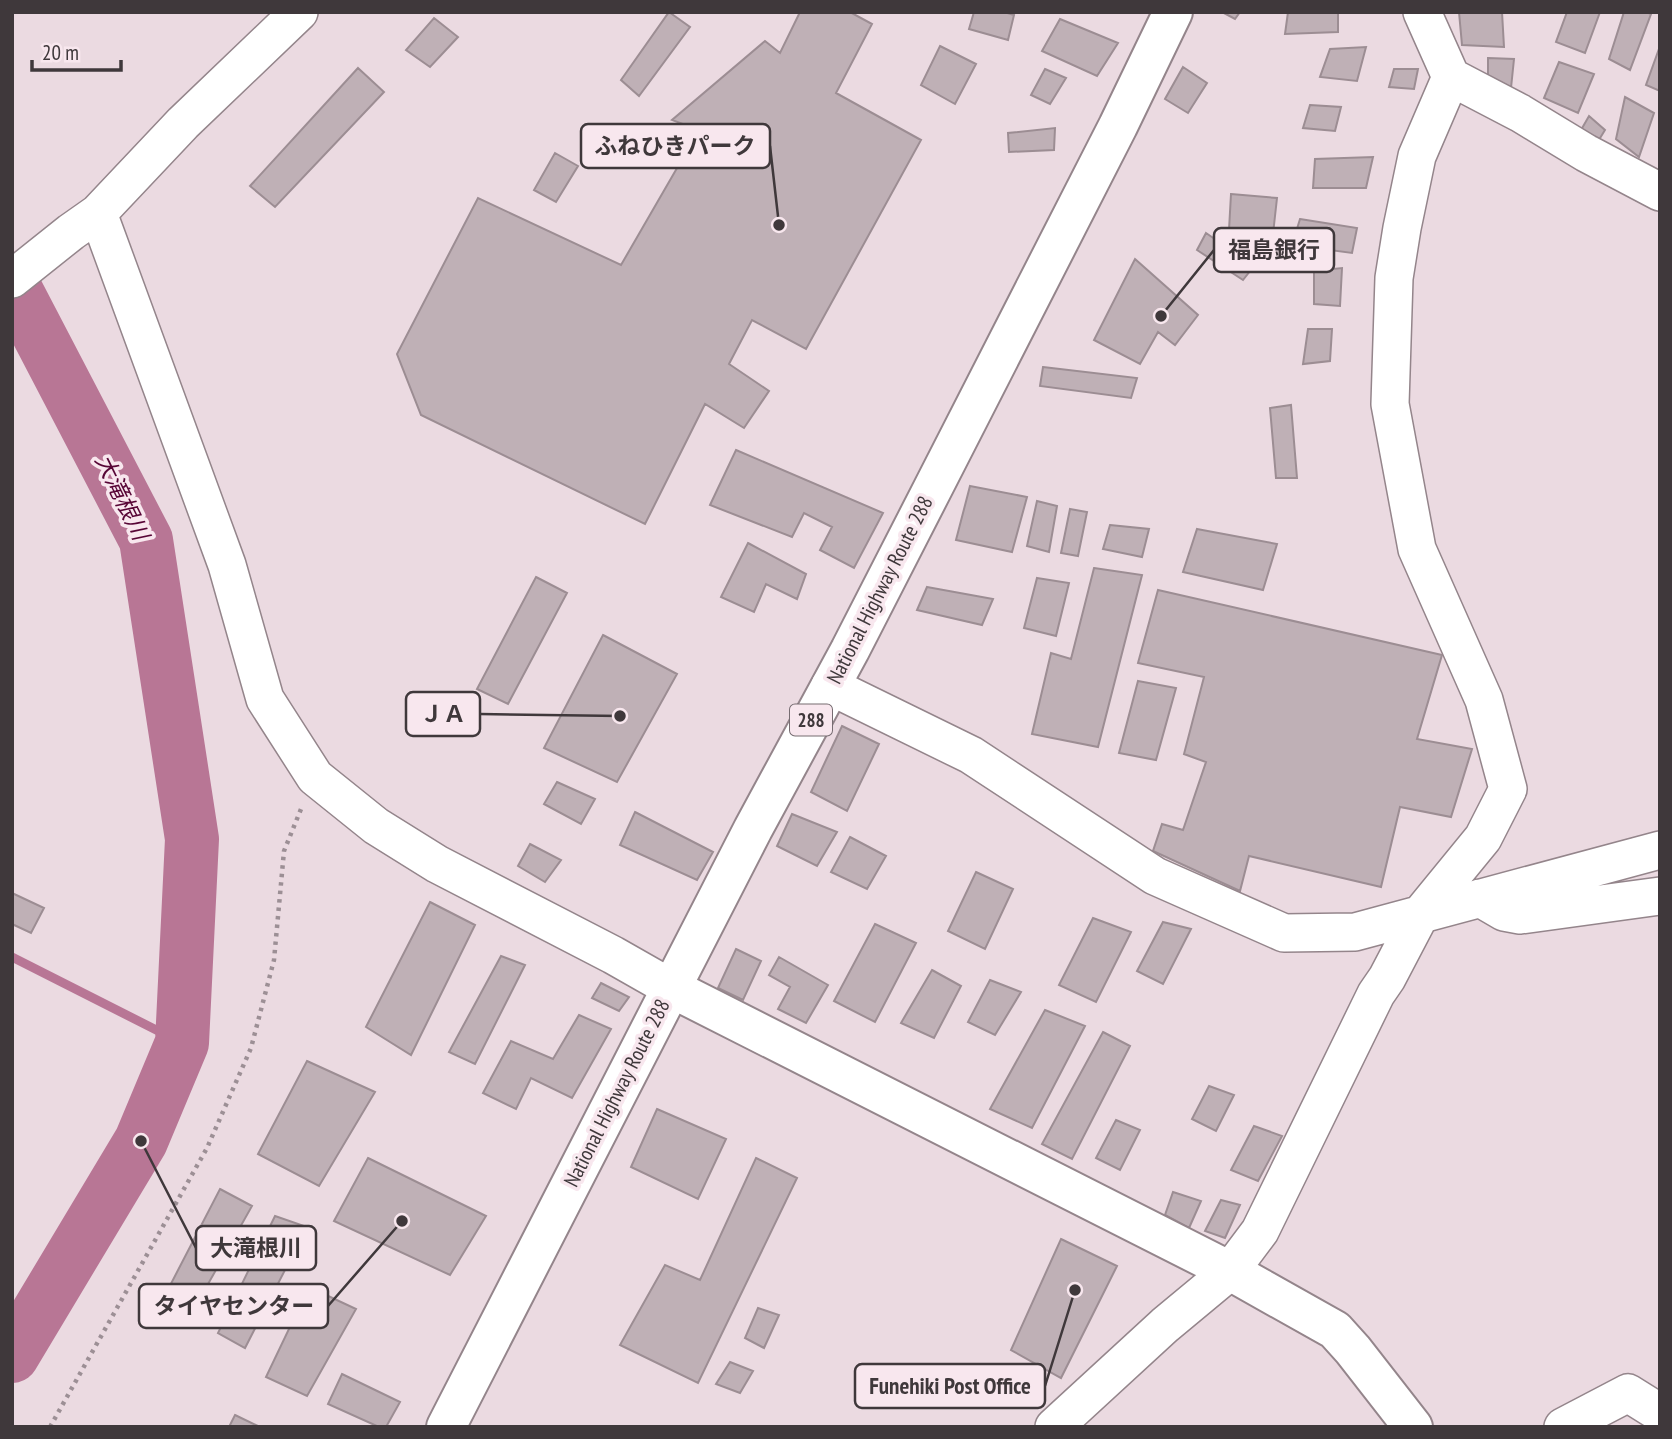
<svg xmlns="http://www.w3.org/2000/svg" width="1672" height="1439" viewBox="0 0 1672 1439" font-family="'PT Sans Narrow','Noto Sans JP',sans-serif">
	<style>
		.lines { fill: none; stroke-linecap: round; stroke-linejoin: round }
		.stream { stroke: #b87695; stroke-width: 9 }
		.river { stroke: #b87695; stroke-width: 54 }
		.building { fill: #bfb0b6; stroke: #9c8d93; stroke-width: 2 }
		.minor-casing { stroke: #94858b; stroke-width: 40 }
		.tertiary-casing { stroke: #94858b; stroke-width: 42 }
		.trunk-casing { stroke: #94858b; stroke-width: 42 }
		.path { stroke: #9c8f95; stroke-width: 4.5; stroke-dasharray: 3.5 5; stroke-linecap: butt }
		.minor { stroke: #fff; stroke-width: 37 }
		.tertiary { stroke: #fff; stroke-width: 38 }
		.trunk { stroke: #fff; stroke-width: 38 }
		.labels { text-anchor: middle; stroke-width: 7; stroke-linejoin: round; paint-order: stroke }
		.shield { fill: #f8e7ee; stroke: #766c71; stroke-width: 2 }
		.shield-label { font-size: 19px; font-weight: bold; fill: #3f383b }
		.street-label { font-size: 21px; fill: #3f383b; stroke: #f8e7ee }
		.water-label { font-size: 23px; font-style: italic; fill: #570536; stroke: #f8e7ee }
		.leader { fill: none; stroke: #3f383b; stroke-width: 2.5 }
		.callout-dot { fill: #3f383b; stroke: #f8e7ee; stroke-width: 2.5 }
		.callout { fill: #f8e7ee; stroke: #3f383b; stroke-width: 2.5 }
		.callout-label { font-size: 23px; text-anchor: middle; font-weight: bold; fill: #3f383b }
	</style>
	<rect width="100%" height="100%" fill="#ebdae1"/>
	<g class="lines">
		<path class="stream" d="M 12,957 L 182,1043"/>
		<path class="river" d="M 12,283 L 146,540 L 192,839 L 182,1043 L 141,1141 L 12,1356"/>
	</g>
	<path class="building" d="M 669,12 L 690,27 L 639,96 L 621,80 Z
		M 800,12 L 850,12 L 872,24 L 836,93 L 921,140 L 806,349 L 752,320 L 729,364 L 769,391 L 744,428 L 705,404 L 645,524 L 421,415 L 397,354 L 478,198 L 621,265 L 699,130 L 672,120 L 765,41 L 780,53 Z
		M 974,12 L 1004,12 L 1014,15 L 1008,40 L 969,29 Z
		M 1222,12 L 1240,12 L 1235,19 Z
		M 1288,12 L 1338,12 L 1338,32 L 1285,34 Z
		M 1459,12 L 1502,12 L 1504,47 L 1462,45 Z
		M 1567,12 L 1600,12 L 1585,53 L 1556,42 Z
		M 1624,12 L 1646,12 L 1651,14 L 1630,70 L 1609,59 Z
		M 434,18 L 458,37 L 430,67 L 406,50 Z
		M 1060,19 L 1118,43 L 1097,76 L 1042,51 Z
		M 940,46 L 976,64 L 955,104 L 921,85 Z
		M 1660,46 L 1660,91 L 1646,85 Z
		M 1366,47 L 1357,81 L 1320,77 L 1330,49 Z
		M 1488,58 L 1514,59 L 1511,88 L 1488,86 Z
		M 1559,62 L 1594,74 L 1578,113 L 1544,98 Z
		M 1183,67 L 1207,83 L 1188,113 L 1165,99 Z
		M 358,68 L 384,92 L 275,207 L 250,186 Z
		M 1045,69 L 1066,78 L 1050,104 L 1031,95 Z
		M 1394,69 L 1418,69 L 1414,89 L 1389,87 Z
		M 1625,97 L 1654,113 L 1639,157 L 1616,139 Z
		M 1310,105 L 1341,107 L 1335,131 L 1303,128 Z
		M 1589,116 L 1605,130 L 1597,143 L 1581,130 Z
		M 1055,128 L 1054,150 L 1009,152 L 1008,133 Z
		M 555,153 L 578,166 L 556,202 L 534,190 Z
		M 1373,157 L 1366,188 L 1313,188 L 1315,159 Z
		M 1231,194 L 1277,198 L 1273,234 L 1229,230 Z
		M 1300,219 L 1357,228 L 1352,253 L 1292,245 Z
		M 1206,233 L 1254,266 L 1243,280 L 1197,250 Z
		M 1135,259 L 1198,315 L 1175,345 L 1158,332 L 1140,364 L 1094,340 Z
		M 1342,268 L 1340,306 L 1314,304 L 1314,271 Z
		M 1308,329 L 1332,329 L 1330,361 L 1303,364 Z
		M 1043,367 L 1137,378 L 1131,398 L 1040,386 Z
		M 1291,405 L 1297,478 L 1276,478 L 1270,408 Z
		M 736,450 L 883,513 L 854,568 L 820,550 L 832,527 L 804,513 L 792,537 L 710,505 Z
		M 970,486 L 1027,497 L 1012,552 L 956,540 Z
		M 1037,501 L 1057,506 L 1049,552 L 1027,546 Z
		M 1070,509 L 1087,512 L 1078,556 L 1061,553 Z
		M 1110,525 L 1149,529 L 1142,557 L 1103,549 Z
		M 1197,529 L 1277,544 L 1263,590 L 1183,572 Z
		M 748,543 L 806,574 L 797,599 L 766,584 L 754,612 L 721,597 Z
		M 1094,568 L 1142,575 L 1098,747 L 1032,734 L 1051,653 L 1071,659 Z
		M 536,577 L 567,593 L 508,704 L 477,689 Z
		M 1037,578 L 1069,583 L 1056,636 L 1024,628 Z
		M 927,587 L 993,599 L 982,625 L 917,610 Z
		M 1158,590 L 1442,655 L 1417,739 L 1472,749 L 1451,817 L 1400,807 L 1381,887 L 1249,856 L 1240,891 L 1153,851 L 1162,824 L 1183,830 L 1206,762 L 1184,754 L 1204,677 L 1138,663 Z
		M 603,635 L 677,674 L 617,782 L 544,748 Z
		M 1138,681 L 1176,688 L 1156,760 L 1119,753 Z
		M 842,726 L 879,744 L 847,811 L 811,792 Z
		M 557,782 L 595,799 L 581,824 L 544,804 Z
		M 635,812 L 713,852 L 697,880 L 620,845 Z
		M 792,814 L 837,832 L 817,866 L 777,846 Z
		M 850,837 L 886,856 L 867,889 L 831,872 Z
		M 530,844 L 561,860 L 545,882 L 518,866 Z
		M 976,872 L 1013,889 L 985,949 L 948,931 Z
		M 12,893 L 44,908 L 31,933 L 12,924 Z
		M 430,902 L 475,925 L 411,1055 L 366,1027 Z
		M 1093,918 L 1131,932 L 1096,1002 L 1059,985 Z
		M 1163,922 L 1191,929 L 1163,984 L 1137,971 Z
		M 875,924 L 916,943 L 875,1022 L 834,1001 Z
		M 736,949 L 761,961 L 743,1000 L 718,988 Z
		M 501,956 L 525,965 L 475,1064 L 449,1052 Z
		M 779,957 L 828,985 L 806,1023 L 778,1009 L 790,987 L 769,975 Z
		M 932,970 L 961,986 L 934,1038 L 901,1023 Z
		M 990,980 L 1021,992 L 995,1035 L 968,1022 Z
		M 601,983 L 629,997 L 619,1011 L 592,998 Z
		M 1045,1010 L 1085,1026 L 1032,1128 L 990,1109 Z
		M 579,1015 L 611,1029 L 572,1098 L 531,1078 L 516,1109 L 483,1093 L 511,1041 L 553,1059 Z
		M 1103,1032 L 1130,1046 L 1072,1159 L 1042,1144 Z
		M 307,1061 L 375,1092 L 319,1186 L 258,1154 Z
		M 1209,1086 L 1234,1095 L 1216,1131 L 1192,1119 Z
		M 657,1109 L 726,1139 L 698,1199 L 631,1167 Z
		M 1116,1120 L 1140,1130 L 1120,1170 L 1096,1158 Z
		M 1254,1126 L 1282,1136 L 1258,1181 L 1231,1170 Z
		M 368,1158 L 486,1216 L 450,1275 L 334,1221 Z
		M 756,1158 L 797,1178 L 698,1383 L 620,1345 L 665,1265 L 700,1280 Z
		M 220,1189 L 252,1206 L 190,1316 L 161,1303 Z
		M 1173,1192 L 1201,1201 L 1189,1228 L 1165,1215 Z
		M 1221,1200 L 1240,1205 L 1225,1238 L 1205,1231 Z
		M 275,1216 L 307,1227 L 245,1348 L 218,1333 Z
		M 1061,1239 L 1117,1266 L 1061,1378 L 1011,1350 Z
		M 309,1287 L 356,1309 L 307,1396 L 266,1377 Z
		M 758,1308 L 779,1315 L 764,1348 L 745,1338 Z
		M 730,1362 L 753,1371 L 740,1393 L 716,1384 Z
		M 342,1374 L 400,1402 L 386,1427 L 379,1427 L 328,1404 Z
		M 235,1415 L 260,1427 L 229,1427 Z"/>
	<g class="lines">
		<g class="minor-casing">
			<path id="minor" d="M 1422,12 L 1451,77 L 1520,113 L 1586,153 L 1660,192
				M 98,213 L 227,565 L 265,699 L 315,777 L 376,826 L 437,864 L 613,955 L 671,988
				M 12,279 L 71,232 L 98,213 L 183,123 L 299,12
				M 830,686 L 971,755 L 1155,876 L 1284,933 L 1355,932 L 1660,850
				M 1480,898 L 1504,912 L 1520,915 L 1660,896
				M 1054,1427 L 1165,1325 L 1230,1271 L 1260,1231 L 1376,994 L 1387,978 L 1420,915 L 1483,838 L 1508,789 L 1484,700 L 1417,549 L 1390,404 L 1394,278 L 1402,228 L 1417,156 L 1451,77
				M 1563,1427 L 1628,1393 L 1660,1413"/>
		</g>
		<g class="tertiary-casing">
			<path id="tertiary" d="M 671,988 L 1230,1271 L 1335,1330 L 1353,1350 L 1413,1427"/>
		</g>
		<g class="trunk-casing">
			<path id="trunk" d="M 446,1427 L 753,829 L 850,650 L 933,488 L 1118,126 L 1173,12"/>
		</g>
		<path class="path" d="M 50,1427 L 207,1148 L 251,1048 L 274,960 L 284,851 L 301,809"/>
		<use href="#minor" class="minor"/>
		<use href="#tertiary" class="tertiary"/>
		<use href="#trunk" class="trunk"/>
	</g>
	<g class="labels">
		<rect class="shield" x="790" y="704.5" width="42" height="31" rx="5"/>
		<g class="shield-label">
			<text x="811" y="727">288</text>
		</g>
		<g class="street-label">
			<text transform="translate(880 590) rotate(-63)" y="7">National Highway Route 288</text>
			<text transform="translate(617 1093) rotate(-63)" y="7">National Highway Route 288</text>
		</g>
		<g class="water-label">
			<text transform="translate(122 497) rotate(64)" y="8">大滝根川</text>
		</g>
	</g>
	<path class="leader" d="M779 225L770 146M1161 316L1214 250M620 716L480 714M141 1141L196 1248M402 1221L328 1306M1075 1290L1045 1386"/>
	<g class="callout-dot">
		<circle cx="779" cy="225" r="7"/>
		<circle cx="1161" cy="316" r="7"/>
		<circle cx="620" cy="716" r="7"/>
		<circle cx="141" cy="1141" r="7"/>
		<circle cx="402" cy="1221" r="7"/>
		<circle cx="1075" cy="1290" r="7"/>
	</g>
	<g class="callout">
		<rect x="581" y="124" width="189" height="44" rx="7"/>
		<rect x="1214" y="228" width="120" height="44" rx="7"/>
		<rect x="406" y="692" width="74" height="44" rx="7"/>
		<rect x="196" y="1226" width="120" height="44" rx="7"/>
		<rect x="139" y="1284" width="189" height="44" rx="7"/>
		<rect x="855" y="1364" width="190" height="44" rx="7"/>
	</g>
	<g class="callout-label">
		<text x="675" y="154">ふねひきパーク</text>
		<text x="1274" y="258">福島銀行</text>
		<text x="443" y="722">ＪＡ</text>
		<text x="256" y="1256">大滝根川</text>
		<text x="234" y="1314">タイヤセンター</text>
		<text x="950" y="1394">Funehiki Post Office</text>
	</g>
	<rect width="1672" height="1439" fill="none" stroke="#3f383b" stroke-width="28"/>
	<path d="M32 60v10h89v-10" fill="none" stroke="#3f383b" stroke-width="3.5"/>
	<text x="42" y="60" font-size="21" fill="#3f383b" stroke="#f8e7ee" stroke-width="5" paint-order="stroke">20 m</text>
</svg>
